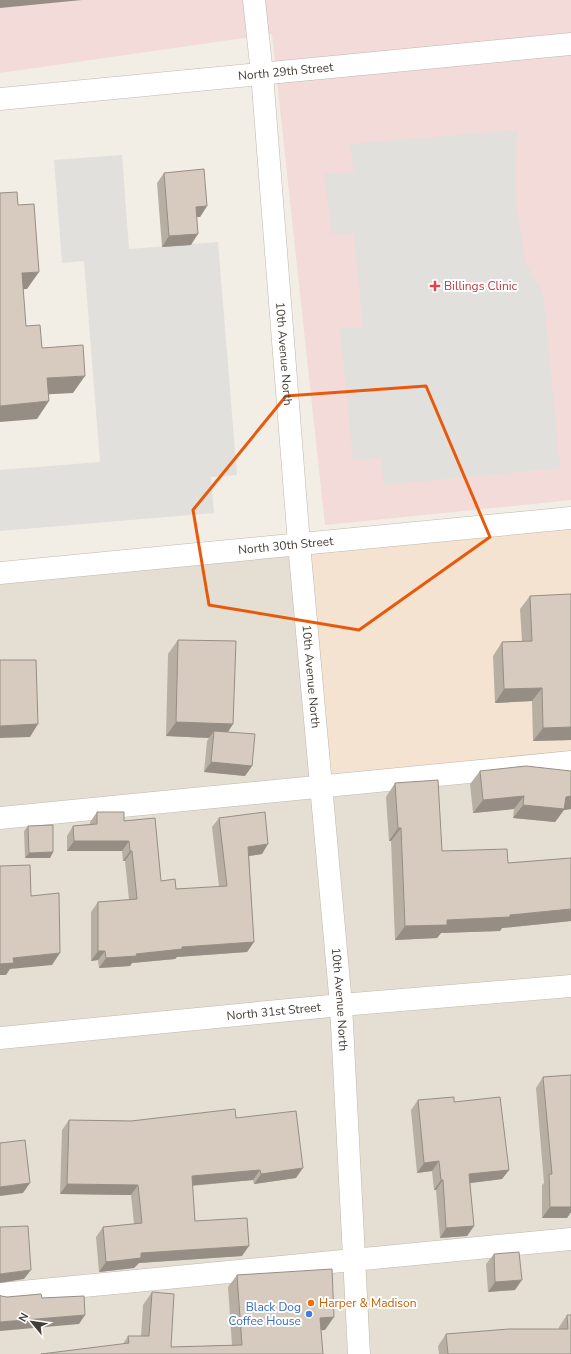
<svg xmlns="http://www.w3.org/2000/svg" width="571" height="1354" viewBox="0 0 571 1354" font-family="'Nunito Sans',sans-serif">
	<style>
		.residential { fill: #e5dfd3 }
		.commercial { fill: #f3e3d0 }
		.medical { fill: #f2dbd8 }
		.parking { fill: #e2e0dd }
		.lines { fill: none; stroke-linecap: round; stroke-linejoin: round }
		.minor-casing { stroke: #c0b7ab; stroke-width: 23 }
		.minor { stroke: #fff; stroke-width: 22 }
		.wall { fill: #b8afa3 }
		.shaded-wall { fill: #968e85 }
		.building { fill: #d6cbbe; stroke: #968e85 }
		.marked { fill: none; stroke: #e8590c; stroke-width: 3; stroke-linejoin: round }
		.health-dot { fill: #e0444e; stroke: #fff; stroke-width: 1.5 }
		.food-dot { fill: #e8710a; stroke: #fff; stroke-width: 1.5 }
		.shop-dot { fill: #3f7fe0; stroke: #fff; stroke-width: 1.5 }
		.labels { text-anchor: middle; stroke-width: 4; stroke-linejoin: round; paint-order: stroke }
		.street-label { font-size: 12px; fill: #443d35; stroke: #fff }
		.health-label { font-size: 12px; fill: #be3a42; stroke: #fff; text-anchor: start }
		.food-label { font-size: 12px; fill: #c56008; stroke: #fff; text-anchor: start }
		.shop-label { font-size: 12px; fill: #366cbe; stroke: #fff; text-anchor: end }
	</style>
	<rect width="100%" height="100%" fill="#f2ede5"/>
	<path class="residential" d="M 299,544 L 571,762 L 571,1354 L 0,1354 L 0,573 Z"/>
	<path class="commercial" d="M 571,518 L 571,762 L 321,787 L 299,544 Z"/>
	<path class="medical" d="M 0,0 L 571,0 L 571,500 L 325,525 L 272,34 L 0,73 Z"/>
	<path class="parking" d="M 517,130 L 515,194 L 525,262 L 543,293 L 560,468 L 384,485 L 381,458 L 353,460 L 340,328 L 363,328 L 354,233 L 332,234 L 324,174 L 354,172 L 350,144 Z
		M 122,155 L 129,249 L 218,242 L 237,475 L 211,477 L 214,513 L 0,531 L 0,470 L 100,462 L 84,261 L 62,263 L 54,160 Z"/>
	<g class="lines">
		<g class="minor-casing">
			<g id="minor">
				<path id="s1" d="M 254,0 L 262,74 L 299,544 L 341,1005 L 359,1354"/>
				<path id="s2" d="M 0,99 L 571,44"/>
				<path id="s3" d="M 0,573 L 571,518"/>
				<path d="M 0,818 L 571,762"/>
				<path id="s4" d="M 0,1038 L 341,1005 L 571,986"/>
				<path d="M 0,1294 L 571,1239"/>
			</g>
		</g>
		<use href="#minor" class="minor"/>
	</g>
	<path class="wall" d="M 164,173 L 207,206 L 200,217 L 197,217 L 191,245 L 162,247 L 157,183 Z
		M 530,596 L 571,740 L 533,741 L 532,701 L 495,703 L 493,656 L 502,642 L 522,641 L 520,609 Z
		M 178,640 L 233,724 L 228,732 L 252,766 L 245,776 L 204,772 L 207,741 L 209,738 L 166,736 L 168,654 Z
		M 480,771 L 571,771 L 571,809 L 564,810 L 555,822 L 513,818 L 514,809 L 473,813 L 470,784 Z
		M 395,783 L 442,851 L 508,863 L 571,858 L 571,921 L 502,928 L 500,931 L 441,933 L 437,938 L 395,940 L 391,841 L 389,841 L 386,797 Z
		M 97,812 L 124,821 L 161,881 L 176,889 L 219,887 L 212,827 L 219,818 L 262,854 L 249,856 L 254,942 L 247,952 L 177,957 L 175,959 L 132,963 L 130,966 L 99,968 L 98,960 L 91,961 L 91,912 L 98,902 L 129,900 L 125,861 L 123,861 L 122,851 L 67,851 L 67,836 L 73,826 L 90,824 L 90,822 Z
		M 28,826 L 53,852 L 50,858 L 25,858 L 24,831 Z
		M 571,1075 L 571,1212 L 567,1218 L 542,1218 L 542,1185 L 544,1183 L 536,1088 L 543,1077 Z
		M 418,1100 L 454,1102 L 509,1170 L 502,1179 L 470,1183 L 474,1226 L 467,1236 L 440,1238 L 436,1190 L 434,1190 L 432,1171 L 417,1173 L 411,1110 Z
		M 236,1118 L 296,1178 L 254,1184 L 253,1180 L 192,1186 L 195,1221 L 242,1256 L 139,1263 L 134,1268 L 99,1272 L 96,1237 L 103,1227 L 134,1224 L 131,1195 L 60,1194 L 62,1130 L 69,1120 L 131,1121 Z
		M 494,1254 L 515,1290 L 488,1292 L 486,1264 Z
		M 237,1275 L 325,1330 L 321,1330 L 323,1354 L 41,1354 L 123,1344 L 128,1336 L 141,1336 L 143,1305 L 152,1292 L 171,1347 L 232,1345 L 228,1287 Z
		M 567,1315 L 571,1354 L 439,1354 L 438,1346 L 446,1334 L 559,1329 L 559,1327 Z"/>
	<path class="shaded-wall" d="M 0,0 L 82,0 L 0,8 Z
		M 207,206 L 200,217 L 189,217 L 196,207 Z
		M 198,234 L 191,245 L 162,247 L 169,236 Z
		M 39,272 L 27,289 L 10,290 L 22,273 Z
		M 85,376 L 73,393 L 35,395 L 47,378 Z
		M 49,401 L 37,419 L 0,422 L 0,406 Z
		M 542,688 L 532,701 L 495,703 L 504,689 Z
		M 176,722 L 233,724 L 224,738 L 214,731 L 209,738 L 166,736 Z
		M 38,724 L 30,737 L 0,738 L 0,726 Z
		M 571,727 L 571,740 L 533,741 L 543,728 Z
		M 211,762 L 252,766 L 245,776 L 204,772 Z
		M 524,796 L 514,809 L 473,813 L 483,800 Z
		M 571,796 L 571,809 L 564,810 L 555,822 L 513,818 L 523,805 L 566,797 Z
		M 398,828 L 401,828 L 391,841 L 389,841 Z
		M 74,841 L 129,841 L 122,851 L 67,851 Z
		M 268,844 L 262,854 L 242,857 L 248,847 Z
		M 130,851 L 132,851 L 125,861 L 123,861 Z
		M 53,852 L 50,858 L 25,858 L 29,853 Z
		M 571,909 L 571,921 L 502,928 L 500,931 L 441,933 L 437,938 L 395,940 L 405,926 L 447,920 L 510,915 Z
		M 254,942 L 247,952 L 177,957 L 175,959 L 132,963 L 130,966 L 99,968 L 106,958 L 182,947 Z
		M 98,951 L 105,951 L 98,960 L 91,961 Z
		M 60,953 L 52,965 L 10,969 L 6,975 L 0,975 L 0,964 L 13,958 Z
		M 439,1161 L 432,1171 L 417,1173 L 424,1163 Z
		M 303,1168 L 296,1178 L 254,1184 L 261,1174 Z
		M 260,1170 L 253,1180 L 185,1186 L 192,1176 Z
		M 509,1170 L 502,1179 L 463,1184 L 469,1174 Z
		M 441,1180 L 443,1180 L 436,1190 L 434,1190 Z
		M 30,1183 L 23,1193 L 0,1196 L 0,1187 Z
		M 67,1184 L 138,1185 L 131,1195 L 60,1194 Z
		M 550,1207 L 571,1207 L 571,1212 L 567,1218 L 542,1218 Z
		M 474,1226 L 467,1236 L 440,1238 L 446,1228 Z
		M 249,1246 L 242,1256 L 139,1263 L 134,1268 L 99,1272 L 106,1262 L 141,1253 Z
		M 31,1270 L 24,1279 L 0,1283 L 0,1274 Z
		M 522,1280 L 515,1290 L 488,1292 L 495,1282 Z
		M 85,1315 L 79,1324 L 0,1331 L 0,1322 Z
		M 334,1317 L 325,1330 L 311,1331 L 320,1318 Z"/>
	<path class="building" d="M 204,169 L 207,206 L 196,207 L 198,234 L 169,236 L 164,173 Z
		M 17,192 L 18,205 L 34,204 L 39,272 L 22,273 L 26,326 L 40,325 L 42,348 L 83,345 L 85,376 L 47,378 L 49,401 L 0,406 L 0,193 Z
		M 571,594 L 571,727 L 543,728 L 542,688 L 504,689 L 502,642 L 532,641 L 530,596 Z
		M 178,640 L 236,641 L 233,724 L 176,722 Z
		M 0,660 L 36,660 L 38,724 L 0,726 Z
		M 214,731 L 255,734 L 252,766 L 211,762 Z
		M 526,766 L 571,771 L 571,796 L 566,797 L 564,809 L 523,805 L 524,796 L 483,800 L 480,771 Z
		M 438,780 L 442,851 L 507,849 L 508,863 L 571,858 L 571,909 L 510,915 L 510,917 L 447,920 L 447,925 L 405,926 L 401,828 L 398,828 L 395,783 Z
		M 97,812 L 124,812 L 124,821 L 155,818 L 161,881 L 175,879 L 176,889 L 227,886 L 219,818 L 265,812 L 268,844 L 248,847 L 254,942 L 182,947 L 182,949 L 136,954 L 137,956 L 106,958 L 105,951 L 98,951 L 98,902 L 137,899 L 132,851 L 130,851 L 129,841 L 74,841 L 73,826 L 97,824 Z
		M 53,825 L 53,852 L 29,853 L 28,826 Z
		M 30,865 L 31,896 L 59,893 L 60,953 L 13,958 L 14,963 L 0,964 L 0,866 Z
		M 571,1075 L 571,1207 L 550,1207 L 549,1174 L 552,1174 L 543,1077 Z
		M 454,1097 L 454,1102 L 500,1097 L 509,1170 L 469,1174 L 474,1226 L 446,1228 L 443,1180 L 441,1180 L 439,1161 L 424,1163 L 418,1100 Z
		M 235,1109 L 236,1118 L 296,1111 L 303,1168 L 261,1174 L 260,1170 L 192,1176 L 195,1221 L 247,1218 L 249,1246 L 141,1253 L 141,1258 L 106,1262 L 103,1227 L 142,1223 L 138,1185 L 67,1184 L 69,1120 L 131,1121 Z
		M 25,1140 L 30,1183 L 0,1187 L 0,1143 Z
		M 28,1226 L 31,1270 L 0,1274 L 0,1227 Z
		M 519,1252 L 522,1280 L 495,1282 L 494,1254 Z
		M 332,1269 L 334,1317 L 320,1318 L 323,1354 L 41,1354 L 129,1343 L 128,1336 L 149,1336 L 152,1292 L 174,1294 L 171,1347 L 242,1345 L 237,1275 Z
		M 41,1294 L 42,1298 L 84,1296 L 85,1315 L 0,1322 L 0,1295 L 1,1296 L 7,1297 Z
		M 567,1315 L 571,1315 L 571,1354 L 448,1354 L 446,1334 L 509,1329 L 568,1329 Z"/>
	<path class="marked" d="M 426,386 L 490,537 L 359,630 L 209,605 L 193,510 L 286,396 Z"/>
	<path class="health-dot" d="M433 280h4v4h4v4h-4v4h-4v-4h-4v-4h4z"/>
	<circle class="food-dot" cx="311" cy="1303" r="4"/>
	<circle class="shop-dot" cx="309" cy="1314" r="4"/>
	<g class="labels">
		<g class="street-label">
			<text dy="4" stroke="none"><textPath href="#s2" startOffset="287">North 29th Street</textPath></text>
			<text dy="4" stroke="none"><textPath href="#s1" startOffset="355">10th Avenue North</textPath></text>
			<text dy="4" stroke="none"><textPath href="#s3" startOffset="287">North 30th Street</textPath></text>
			<text dy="4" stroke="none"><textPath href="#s1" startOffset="679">10th Avenue North</textPath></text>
			<text dy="4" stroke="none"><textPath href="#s1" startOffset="1003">10th Avenue North</textPath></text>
			<text dy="4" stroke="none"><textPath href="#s4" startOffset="275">North 31st Street</textPath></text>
		</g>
		<g class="health-label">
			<text x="444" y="290">Billings Clinic</text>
		</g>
		<g class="food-label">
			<text x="319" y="1307">Harper &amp; Madison</text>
		</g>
		<g class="shop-label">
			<text x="301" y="1311">Black Dog<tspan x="301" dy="14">Coffee House</tspan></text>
		</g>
	</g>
	<g transform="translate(32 1322) rotate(299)" stroke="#ffffff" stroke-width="3" paint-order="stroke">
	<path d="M0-3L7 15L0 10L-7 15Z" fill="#443d35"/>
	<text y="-6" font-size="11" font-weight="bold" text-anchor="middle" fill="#443d35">N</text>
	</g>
</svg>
